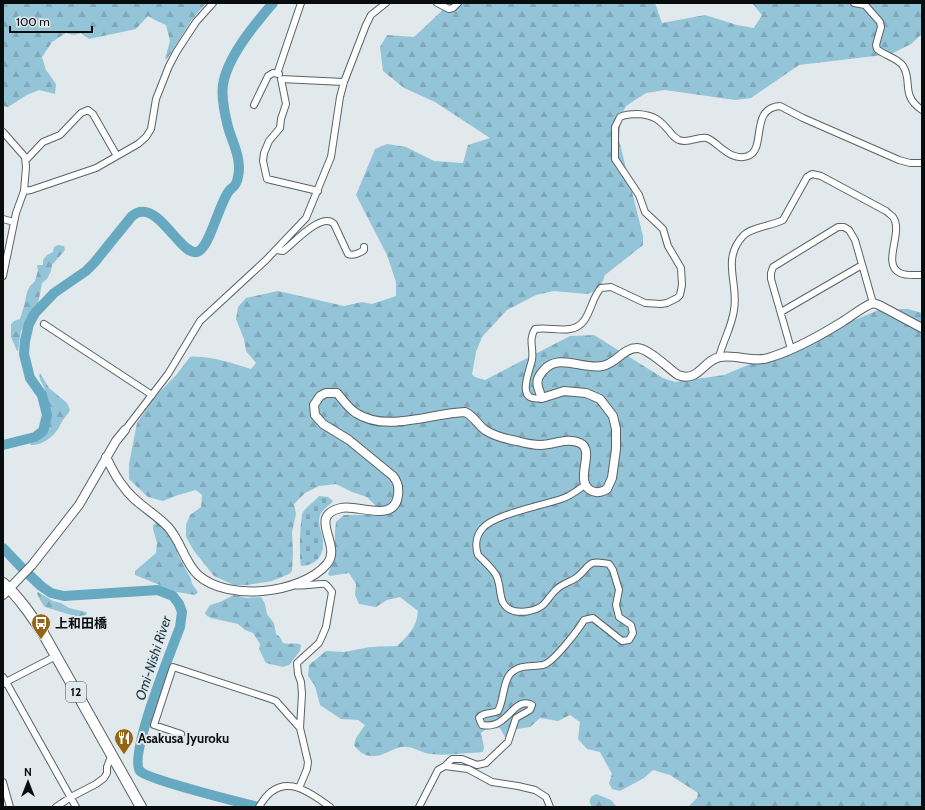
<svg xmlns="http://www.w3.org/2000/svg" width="925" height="810" viewBox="0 0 925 810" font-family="Cabin,'Noto Sans JP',sans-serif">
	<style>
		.forest { fill: url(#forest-firs) }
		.cemetery { fill: url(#cemetery-stones) }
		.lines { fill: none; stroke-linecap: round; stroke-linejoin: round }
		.river { stroke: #68a9c2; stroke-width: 10 }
		.minor-casing { stroke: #5a6265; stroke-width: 8 }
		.tertiary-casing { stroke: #5a6265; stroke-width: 10 }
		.primary-casing { stroke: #5a6265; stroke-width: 12 }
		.minor { stroke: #fff; stroke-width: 6 }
		.tertiary { stroke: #fff; stroke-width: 8 }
		.primary { stroke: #fff; stroke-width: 10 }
		.labels { text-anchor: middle; stroke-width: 4; stroke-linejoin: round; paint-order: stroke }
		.shield { fill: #e1e9ed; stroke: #4a4e50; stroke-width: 1 }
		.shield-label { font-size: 12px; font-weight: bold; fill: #090c0d }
		.poi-label { font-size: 13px; font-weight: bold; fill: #090c0d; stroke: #e1e9ed; text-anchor: start }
		.water-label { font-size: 14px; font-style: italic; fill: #183743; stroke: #e1e9ed }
	</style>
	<defs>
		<pattern id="forest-firs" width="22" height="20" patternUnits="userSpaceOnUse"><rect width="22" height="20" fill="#94c4d7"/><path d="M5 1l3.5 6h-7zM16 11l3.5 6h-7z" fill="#7ea7b7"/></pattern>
		<pattern id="cemetery-stones" width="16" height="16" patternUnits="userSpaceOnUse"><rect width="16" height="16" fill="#94c4d7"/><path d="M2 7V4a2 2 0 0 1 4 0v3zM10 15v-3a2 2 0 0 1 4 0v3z" fill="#7ea7b7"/></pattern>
	</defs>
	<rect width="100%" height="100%" fill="#e1e9ed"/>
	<path class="forest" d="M 3,3 L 206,3 L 191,21 L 167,59 L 165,59 L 170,41 L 166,25 L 155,20 L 148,16 L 136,29 L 89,39 L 81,33 L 74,35 L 66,33 L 52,42 L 42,57 L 46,70 L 56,84 L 55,94 L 39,90 L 27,95 L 8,107 L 3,106 Z
		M 450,3 L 655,3 L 662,23 L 705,15 L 737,25 L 754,28 L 762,15 L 752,3 L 922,3 L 922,34 L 911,44 L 891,54 L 799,65 L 751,98 L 735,100 L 665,90 L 646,93 L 626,106 L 621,116 L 619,140 L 643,236 L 643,245 L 605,275 L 601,286 L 595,291 L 587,294 L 554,291 L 536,295 L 507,310 L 482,337 L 476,352 L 472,374 L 475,377 L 485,380 L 570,336 L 594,335 L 663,378 L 675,382 L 724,375 L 881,309 L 908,309 L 922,313 L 922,807 L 688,807 L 697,798 L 698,793 L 670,775 L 653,770 L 644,778 L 620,791 L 612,789 L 609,783 L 612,774 L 600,752 L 587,749 L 578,739 L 580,722 L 570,715 L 558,721 L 540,718 L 530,727 L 517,729 L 505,737 L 500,728 L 486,729 L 481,733 L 484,747 L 483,752 C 466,753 448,756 431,754 C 420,753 413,745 401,747 C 391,749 382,757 372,756 C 364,756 358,751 354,745 L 356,738 L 365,725 L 358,720 L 341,719 L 320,705 L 315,686 L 308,676 L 309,665 L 326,651 L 344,652 L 370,647 L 397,646 C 408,636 417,627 418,611 L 400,597 L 387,600 L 376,607 L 359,604 L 355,595 L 356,584 L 349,573 L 330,576 L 328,574 L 333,563 L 335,555 L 335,532 L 336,522 L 344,515 L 366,515 L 374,511 L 375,505 L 367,497 L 352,492 L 336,484 L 319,486 L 305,493 L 294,504 L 296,514 L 292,532 L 293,554 L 292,571 L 289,574 L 272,581 L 247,585 L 234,585 L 214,576 L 194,551 L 186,537 L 186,525 L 190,515 L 201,507 L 202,495 L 196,490 L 178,495 L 163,501 L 148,497 L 129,479 L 129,464 L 137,423 L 153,399 L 177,374 L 190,357 C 208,355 233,363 251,369 L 256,363 L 246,351 L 244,339 L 236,319 L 238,307 L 246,298 L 278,291 L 344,306 L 362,302 L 372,304 L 396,296 L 396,282 L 387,255 L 356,195 L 375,149 L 387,144 L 406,147 L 434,161 L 463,163 L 468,145 L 490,138 L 435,102 L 404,88 L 383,71 L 380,47 L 387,35 L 414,37 Z
		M 58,245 L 64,246 L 65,250 L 52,265 L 51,271 L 47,279 L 42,283 L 38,304 L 28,319 L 25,326 L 21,331 L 18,351 L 17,351 L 11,337 L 11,324 L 14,321 L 20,319 L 24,306 L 27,292 L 30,286 L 35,281 L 38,270 L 37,265 L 43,265 L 43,260 L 47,255 L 53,252 L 54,247 Z
		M 40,373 L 49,388 L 67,403 L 70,410 C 68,414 66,416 63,420 C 61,423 60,426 58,429 C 53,437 41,446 31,445 L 29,442 C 58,432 51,411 44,387 C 42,383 38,378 40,373 Z
		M 157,522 L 163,526 L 172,538 L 179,557 L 191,579 L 192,584 L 198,592 L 195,595 L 177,592 L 135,575 L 135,571 L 156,553 L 157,543 L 153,529 L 153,525 Z
		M 38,592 L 53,601 L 61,603 L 69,608 L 86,612 L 87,614 L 81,618 L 45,607 C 42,604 38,596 37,593 Z
		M 234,595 L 247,598 L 261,597 L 265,604 L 267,614 L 274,623 L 276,634 L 280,637 L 283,643 C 289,645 295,642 301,645 L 300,651 L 289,665 L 283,667 L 266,663 L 259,649 L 260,644 L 253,633 L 245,630 L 238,624 L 211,618 L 207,616 L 205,613 L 210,605 L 220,602 Z
		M 596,794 L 611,800 L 617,807 L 592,807 C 588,801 589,797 596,794 Z"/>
	<path class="cemetery" d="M 319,496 L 328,497 L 333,501 C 329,506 323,509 320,515 C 317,524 322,532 323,540 C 324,556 317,565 301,566 C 299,559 300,518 303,512 C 307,506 314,502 319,496 Z"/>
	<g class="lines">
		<path class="river" d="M 3,445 L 35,437 L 43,431 L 47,415 L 42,395 L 30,378 L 24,354 L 25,341 L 29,324 L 35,313 L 54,293 L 86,271 L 94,263 L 132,216 C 134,215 137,212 140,212 C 162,207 184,261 199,251 C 207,246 213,226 217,217 C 220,209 223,201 227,194 C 230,187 236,189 238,177 C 242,159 233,144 228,127 C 225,115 221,98 223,85 C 227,57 255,24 273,3
			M 3,548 L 23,569 L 41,586 L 51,593 L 64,596 L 158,590 L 173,596 L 179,604 L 182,612 L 180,627 C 172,649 128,756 140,771 C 146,779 242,803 259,807"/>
		<g class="minor-casing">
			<path id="minor" d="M 437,3 L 449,9 L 453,8 L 458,3
				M 854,3 L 865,5 L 880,22 L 881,27 L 876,45 L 877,49 C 885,56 898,58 903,66 C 913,81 900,95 922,110
				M 277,74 L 301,3
				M 254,105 L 268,76 L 273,73 L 279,74
				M 3,132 L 25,157 L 26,167 L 24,191 L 16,213 L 3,276
				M 26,160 L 43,142 L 60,135 L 81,113 L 88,110 L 93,114 L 117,156
				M 24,191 L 31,190 L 96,168 L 138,144 L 146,137 L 151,129 L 156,99 L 169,66 L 177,51 L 196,22 L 213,3
				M 318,191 L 267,179 L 263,161 L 264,153 L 269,141 L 280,128 L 281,119 L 286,104 L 281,79 L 344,82
				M 3,219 L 14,222
				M 276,250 L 283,251 C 293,244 322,211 334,224 L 348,254 C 353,256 360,253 364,250 L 364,247
				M 781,312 L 862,265
				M 44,324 L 152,395
				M 791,349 L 771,279 L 771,273 L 773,267 L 838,227 L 844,227 L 849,230 L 855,240 L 873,303
				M 719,357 C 723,341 732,326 734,310 C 739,283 721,260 743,236 C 751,227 772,226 783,220 L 807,177 L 812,174 L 821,176 L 886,211 C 888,213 891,215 893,217 C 904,232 881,264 900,273 C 906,276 916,275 922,275
				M 542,398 C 515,403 529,373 532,360 C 534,348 528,340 535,329 C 547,327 559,331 570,329 C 591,326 589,300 601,288 L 611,287 L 645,303 L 661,304 L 667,303 L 677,298 L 680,295 L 682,285 L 681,268 L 668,246 L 663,229 L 645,212 L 639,195 L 615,159 L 615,127 L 620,117 C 626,114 632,114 638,114 C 654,115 660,120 670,132 C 672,135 675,138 679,140 C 689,144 697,136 707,138 C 719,143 730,162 748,156 C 767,149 749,108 780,106 L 803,118 L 899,160 L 910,163 L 922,163
				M 125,430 L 168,374 L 200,321 L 266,260 L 306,218 L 331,157 L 340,97 L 344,82 L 366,25 L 371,15 L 386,3
				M 294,585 C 302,587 320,583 325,584 C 328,586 330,589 332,592 L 326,627 L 323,634 L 319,643 L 297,663 L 298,674 L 301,682 L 302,694 L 300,728 L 308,762 L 307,769 L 299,788
				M 3,677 L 6,682 L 56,656
				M 3,684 L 6,682 L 76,807
				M 181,734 L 154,725 L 173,667 L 271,699 L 276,701 L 300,728
				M 445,766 L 468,769 L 492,782 L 518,786 L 535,790 L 546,797 L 550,807
				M 3,782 L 10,807
				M 56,807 L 71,797 L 96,784 L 104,778 L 107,773 L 107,767 L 112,754
				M 259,807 C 279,771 305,788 330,807
				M 419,807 L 438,770 L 445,766 L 452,759 L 462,759 L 477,765 L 486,763 L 508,742 L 516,718 L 530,710 L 532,705 L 530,704 C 512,698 508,730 482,725 L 479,718 C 483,712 491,714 498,711 C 504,700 503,681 511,673 C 521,664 531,667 543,665 C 553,663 579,629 584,620 L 593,618 L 622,641 L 629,640 L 633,633 L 631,625 L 619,617 L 616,605 L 619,590 L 613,570 L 609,564 C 585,559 592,566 576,578 C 570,582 562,584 557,589 C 552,593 548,600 543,605 C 536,611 523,613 514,611 C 496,606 503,588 496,575 C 492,568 484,561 478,555 C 475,546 476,536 482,529 C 493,514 546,505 564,498 C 572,495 579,489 585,485"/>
		</g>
		<g class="tertiary-casing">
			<path id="tertiary" d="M 106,457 C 111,467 116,478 123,486 C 134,503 154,512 168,527 C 181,541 184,562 198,575 C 228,602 301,594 327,564 C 343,545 306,516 341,508 C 358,504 395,524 398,495 C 399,487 398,482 393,476 L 349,440 L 323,424 L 315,415 L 314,405 L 320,396 L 326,393 L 337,393 C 343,400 348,408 356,413 C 386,433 432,413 465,412 C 474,416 477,424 485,430 C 494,436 506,439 517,441 C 524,443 533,445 541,445 C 553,445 568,437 580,443 C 596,451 574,479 590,490 C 596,494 602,492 607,489 L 612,478 L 616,449 L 616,429 L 613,416 L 600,399 L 586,393 L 564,391 L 542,398 C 537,386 534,380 544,370 C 559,353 583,370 602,366 C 616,364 623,348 637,348 C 648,348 668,368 678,375 C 699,383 703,360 720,357 C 736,354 753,363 768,358 C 792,351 821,335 842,322 C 852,316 862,307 873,303 L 879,305 L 922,328
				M 3,595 L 32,565 L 79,505 L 116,441 L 125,430"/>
		</g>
		<g class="primary-casing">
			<path id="primary" d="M 3,583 C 19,597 31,615 43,633 L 141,807"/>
		</g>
		<use href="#minor" class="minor"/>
		<use href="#tertiary" class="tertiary"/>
		<use href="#primary" class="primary"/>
	</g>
	<defs>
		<g id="bus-pin" transform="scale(1)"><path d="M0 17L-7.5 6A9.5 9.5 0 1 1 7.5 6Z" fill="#956515" stroke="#e1e9ed"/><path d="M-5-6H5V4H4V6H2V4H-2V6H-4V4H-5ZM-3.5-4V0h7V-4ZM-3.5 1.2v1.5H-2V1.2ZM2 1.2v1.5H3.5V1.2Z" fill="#fff"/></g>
		<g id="restaurant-pin" transform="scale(1)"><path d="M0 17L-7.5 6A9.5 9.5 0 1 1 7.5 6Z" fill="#956515" stroke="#e1e9ed"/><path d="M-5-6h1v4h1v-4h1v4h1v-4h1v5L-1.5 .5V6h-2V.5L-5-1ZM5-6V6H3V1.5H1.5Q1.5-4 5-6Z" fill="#fff"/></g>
	</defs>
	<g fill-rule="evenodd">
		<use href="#bus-pin" x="41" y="623"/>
		<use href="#restaurant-pin" x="124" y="738"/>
	</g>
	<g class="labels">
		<rect class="shield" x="66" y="682" width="20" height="20" rx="3"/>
		<g class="shield-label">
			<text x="76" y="696">12</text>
		</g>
		<g class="poi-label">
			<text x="55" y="628">上和田橋</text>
			<text x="138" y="743">Asakusa Jyuroku</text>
		</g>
		<g class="water-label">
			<text transform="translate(153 658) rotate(-72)" y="5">Omi-Nishi River</text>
		</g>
	</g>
	<rect width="925" height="810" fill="none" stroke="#090c0d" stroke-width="8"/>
	<g transform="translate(28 782)" stroke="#e1e9ed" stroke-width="3" paint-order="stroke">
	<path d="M0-3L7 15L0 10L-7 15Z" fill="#090c0d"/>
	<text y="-6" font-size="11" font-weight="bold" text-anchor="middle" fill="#090c0d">N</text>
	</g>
	<path d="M10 26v6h82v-6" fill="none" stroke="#090c0d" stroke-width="2"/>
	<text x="16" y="26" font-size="12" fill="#090c0d" stroke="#e1e9ed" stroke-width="3" paint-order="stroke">100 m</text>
</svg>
